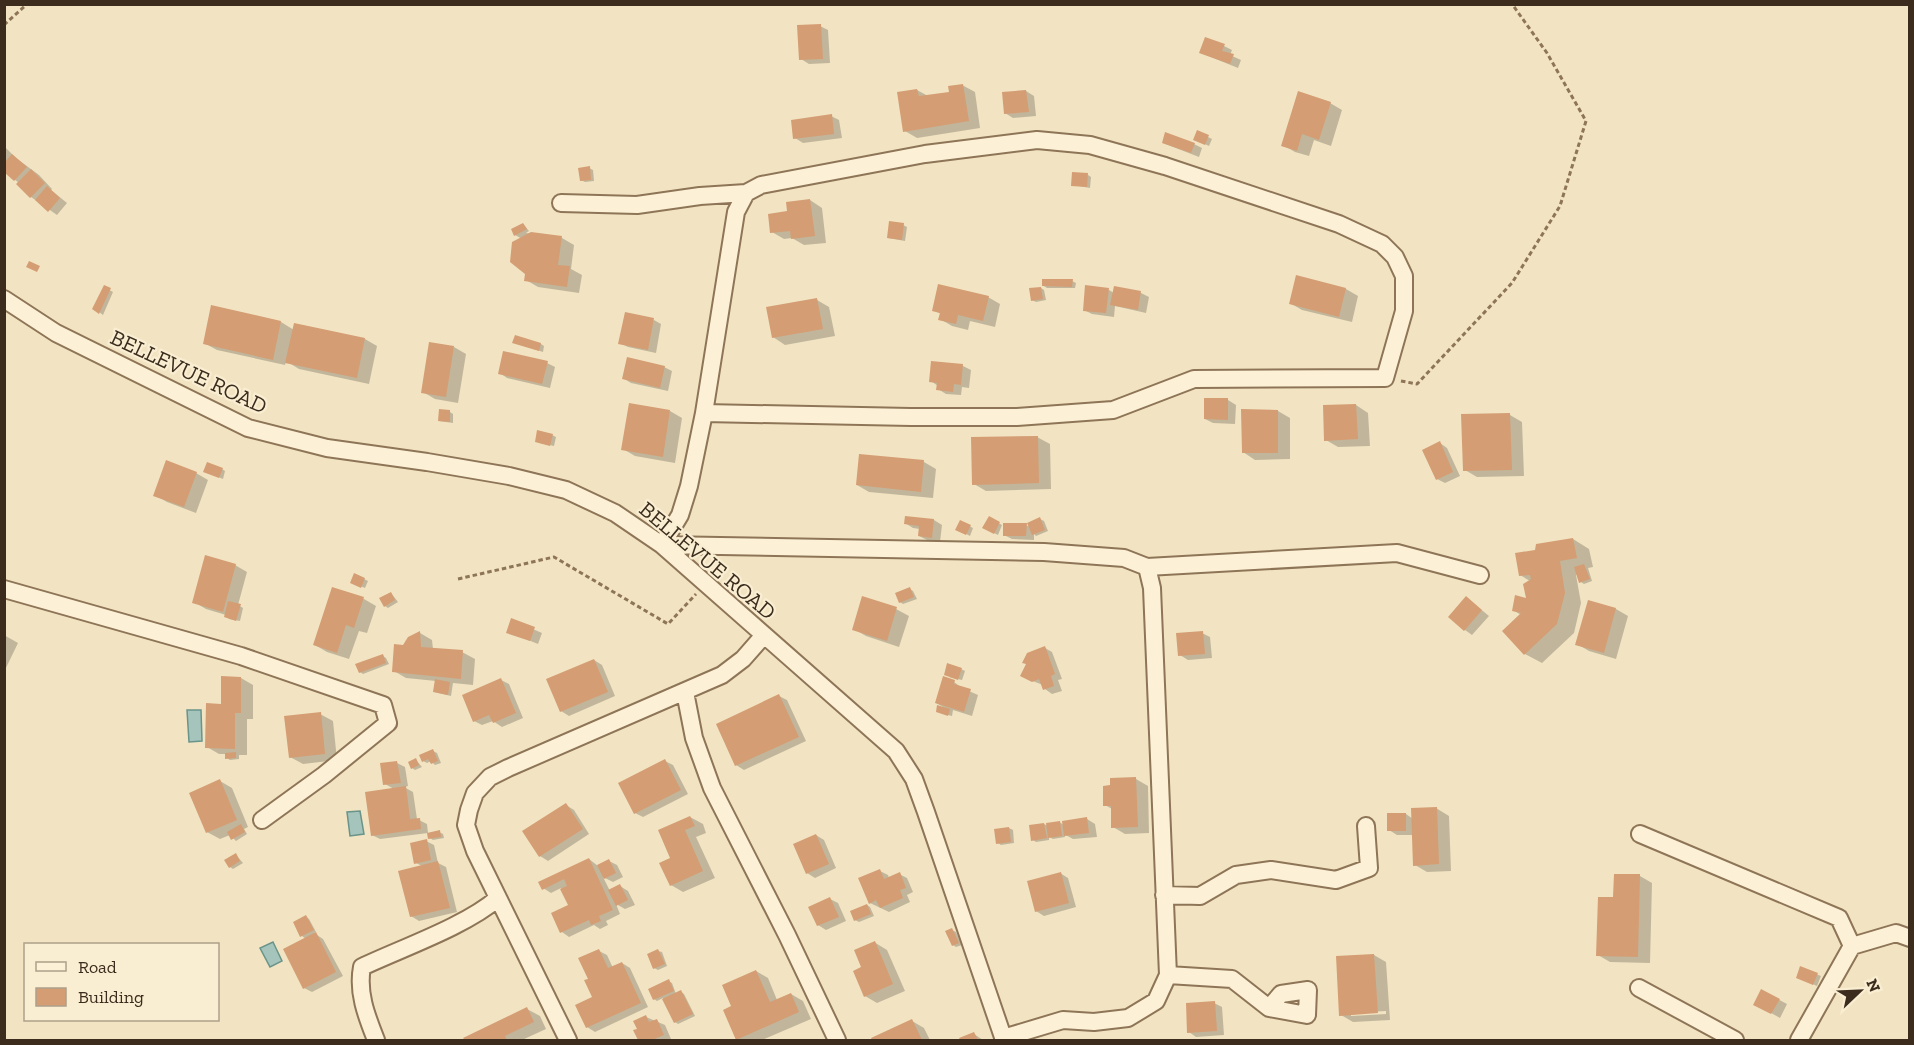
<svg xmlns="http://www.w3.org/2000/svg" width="1914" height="1045" viewBox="0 0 1914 1045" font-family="'Zilla Slab',serif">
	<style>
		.water { fill: #a5c4bb; stroke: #6a948a; stroke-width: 1.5 }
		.shadow { fill: #0003; fill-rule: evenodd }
		.building { fill: #d49d74 }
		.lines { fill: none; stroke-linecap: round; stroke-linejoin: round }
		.minor-casing { stroke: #8e7557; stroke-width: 20 }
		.path { stroke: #8e7557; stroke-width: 3; stroke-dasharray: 4.5 3; stroke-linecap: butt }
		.minor { stroke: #fcf1d6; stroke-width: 16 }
		.labels { text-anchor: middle; stroke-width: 4.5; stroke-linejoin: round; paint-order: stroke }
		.street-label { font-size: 22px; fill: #3c2c1d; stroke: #f9eed2 }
	</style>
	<rect width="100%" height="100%" fill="#f2e4c2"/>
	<path class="water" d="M 187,710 L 201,710 L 202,741 L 189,742 Z
		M 360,811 L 364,834 L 350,836 L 347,812 Z
		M 273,942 L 282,961 L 270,967 L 260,948 Z"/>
	<path class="shadow" d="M 820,26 L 828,30 L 830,63 L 809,64 L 801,59 Z
		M 1224,46 L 1232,50 L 1230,55 L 1241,60 L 1238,68 L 1201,53 Z
		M 962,85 L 975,92 L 980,128 L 917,138 L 905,131 L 917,90 L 928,96 L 951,93 Z
		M 1026,91 L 1034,96 L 1036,116 L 1013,118 L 1005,113 Z
		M 1330,103 L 1342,110 L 1331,146 L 1314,140 L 1309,156 L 1295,152 L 1283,145 Z
		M 831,116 L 839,120 L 842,138 L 803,143 L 795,138 Z
		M 1208,137 L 1212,139 L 1209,146 L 1198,141 Z
		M 1163,143 L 1194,144 L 1202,148 L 1199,157 Z
		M 4,146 L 16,158 L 39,175 L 52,189 L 51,190 L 67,203 L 57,215 L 31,197 L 19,183 L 4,171 Z
		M 589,168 L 593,170 L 594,181 L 585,182 L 581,180 Z
		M 1088,175 L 1091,177 L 1090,188 L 1073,185 Z
		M 810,200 L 822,208 L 826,243 L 804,245 L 792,238 L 784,239 L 772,232 L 789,212 Z
		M 523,224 L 529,231 L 526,233 L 562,238 L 574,245 L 571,269 L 582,275 L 579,293 L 538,287 L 526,280 L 522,239 L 515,235 Z
		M 903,225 L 907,227 L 905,241 L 888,238 Z
		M 1297,277 L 1346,289 L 1358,296 L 1352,322 L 1302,310 L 1290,303 Z
		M 1072,281 L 1076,283 L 1075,288 L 1047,288 L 1044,286 Z
		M 104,287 L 113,292 L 103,315 L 94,308 Z
		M 1041,288 L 1044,290 L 1046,300 L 1036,302 L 1032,300 Z
		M 1109,290 L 1114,293 L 1141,293 L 1149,297 L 1146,313 L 1115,306 L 1114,317 L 1092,314 L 1084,310 Z
		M 988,297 L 1000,304 L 995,327 L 970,321 L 968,330 L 952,326 L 940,319 L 941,314 L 933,310 Z
		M 817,300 L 829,307 L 835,336 L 785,345 L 773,337 Z
		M 212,307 L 281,322 L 294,330 L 365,339 L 377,346 L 369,384 L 299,369 L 286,361 L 285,365 L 217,350 L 204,343 Z
		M 654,320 L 661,324 L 656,353 L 628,347 L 620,343 Z
		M 516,337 L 541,344 L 544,346 L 543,352 L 518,344 Z
		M 454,347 L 466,354 L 458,403 L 435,399 L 423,392 Z
		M 933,362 L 963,366 L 971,370 L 969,388 L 962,387 L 961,395 L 946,394 L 938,389 L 938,386 L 931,381 Z
		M 547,363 L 555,367 L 550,388 L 507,378 L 500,373 Z
		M 664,367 L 672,371 L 668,391 L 631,383 L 623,378 Z
		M 1228,400 L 1236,405 L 1235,424 L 1213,423 L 1205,419 Z
		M 1356,405 L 1368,413 L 1370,446 L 1338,447 L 1326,440 L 1324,407 Z
		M 670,411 L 682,418 L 675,463 L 635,456 L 623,449 Z
		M 1278,411 L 1290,418 L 1290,459 L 1255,460 L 1243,452 Z
		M 450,412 L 453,414 L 453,423 L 439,421 Z
		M 1510,415 L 1522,422 L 1524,476 L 1477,477 L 1465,470 Z
		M 552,435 L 556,437 L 554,446 L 540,443 Z
		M 1037,437 L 1050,444 L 1051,489 L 986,491 L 974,484 Z
		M 1440,443 L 1447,448 L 1460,476 L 1445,483 L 1437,479 Z
		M 924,462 L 936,469 L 933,498 L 869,492 L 857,485 Z
		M 222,469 L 225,471 L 223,479 L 208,473 Z
		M 196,473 L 208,480 L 196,513 L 167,502 L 155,495 Z
		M 989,518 L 1002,525 L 998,535 L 984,528 Z
		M 1040,519 L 1044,521 L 1048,531 L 1036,536 L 1034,534 L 1034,540 L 1012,539 L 1004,535 L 1026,525 L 1030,527 Z
		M 934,520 L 942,525 L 940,542 L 927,540 L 919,536 L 920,529 L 913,528 L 905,523 Z
		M 961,522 L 973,528 L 970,536 L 957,529 Z
		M 1573,539 L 1589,549 L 1593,567 L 1588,568 L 1592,581 L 1584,584 L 1581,582 L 1578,574 L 1576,575 L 1581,603 L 1574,633 L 1542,663 L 1525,654 L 1504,631 L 1521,615 L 1513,610 L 1528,600 L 1530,581 L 1520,575 L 1537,552 Z
		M 235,565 L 247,572 L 238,605 L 243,608 L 240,621 L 229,619 L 226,615 L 206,609 L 194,602 Z
		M 364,579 L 368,581 L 365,588 L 355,584 Z
		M 333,589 L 364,599 L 376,606 L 367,633 L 359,631 L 349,659 L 327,652 L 315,645 Z
		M 910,589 L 913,591 L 917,599 L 903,604 L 900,602 Z
		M 391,593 L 398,602 L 388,608 L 385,606 Z
		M 1467,598 L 1489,616 L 1472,635 L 1465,630 Z
		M 1589,602 L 1616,609 L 1628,616 L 1616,659 L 1589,651 L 1577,644 Z
		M 896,609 L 909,616 L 899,647 L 866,636 L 854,629 Z
		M 512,620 L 542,633 L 538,644 L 508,632 Z
		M 420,633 L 432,640 L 433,649 L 462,652 L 475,659 L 473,685 L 453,683 L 451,696 L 438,693 L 435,692 L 436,681 L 406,678 L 394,671 L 409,639 Z
		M 1202,633 L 1210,637 L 1212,658 L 1188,660 L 1180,655 Z
		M 4,635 L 18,643 L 4,672 Z
		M 1045,648 L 1052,652 L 1062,679 L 1058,680 L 1062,691 L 1052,694 L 1045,689 L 1043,685 L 1030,680 Z
		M 383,656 L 386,658 L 389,664 L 363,674 L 360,672 Z
		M 594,660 L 602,665 L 615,696 L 569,716 L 561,711 Z
		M 961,669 L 965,671 L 962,680 L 949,677 Z
		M 241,678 L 253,685 L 253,719 L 247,719 L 247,755 L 239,755 L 239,759 L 230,760 L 227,758 L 227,754 L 219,754 L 207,747 L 222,705 Z
		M 501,680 L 509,684 L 523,718 L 502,727 L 493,721 L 482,725 L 474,721 Z
		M 954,682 L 962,688 L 978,695 L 972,716 L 953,710 L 952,716 L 941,713 L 945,708 L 936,703 Z
		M 779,696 L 787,700 L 806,741 L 744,770 L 736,765 Z
		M 320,714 L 333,721 L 337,760 L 303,764 L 290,757 Z
		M 433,751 L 437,753 L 441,763 L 435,765 L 431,761 L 427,763 L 423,761 Z
		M 416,760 L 422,767 L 415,770 L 412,768 Z
		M 665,761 L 673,765 L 688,794 L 643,817 L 635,813 Z
		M 397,763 L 405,767 L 408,786 L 404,787 L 413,792 L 417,819 L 427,824 L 428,833 L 380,839 L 372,835 L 394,789 L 385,784 Z
		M 1136,779 L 1148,786 L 1149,833 L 1125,834 L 1113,827 L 1112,809 L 1105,805 Z
		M 220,781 L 232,788 L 248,827 L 244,829 L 247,834 L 236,841 L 230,835 L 220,839 L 207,832 Z
		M 566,805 L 574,810 L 589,834 L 548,861 L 540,856 L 524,832 Z
		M 1436,808 L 1449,816 L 1451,871 L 1427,872 L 1415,865 L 1413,835 L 1397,835 L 1389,830 L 1406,814 L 1413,819 Z
		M 690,817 L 703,824 L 706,833 L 696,837 L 715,878 L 683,892 L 671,885 L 672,859 Z
		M 1087,819 L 1095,824 L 1097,837 L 1073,839 L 1064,834 L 1065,837 L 1053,839 L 1049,837 L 1049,840 L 1036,842 L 1033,840 L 1044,824 L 1048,826 L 1059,822 L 1064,825 Z
		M 1009,828 L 1013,830 L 1014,843 L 1001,845 L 998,843 Z
		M 439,832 L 443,834 L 444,838 L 433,840 L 430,838 Z
		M 816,835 L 824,840 L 836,868 L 815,878 L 807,873 Z
		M 426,841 L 434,845 L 438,863 L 446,867 L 457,912 L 419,921 L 411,916 L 422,866 L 416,863 Z
		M 236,855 L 243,863 L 233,869 L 230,867 Z
		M 589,859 L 598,866 L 609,861 L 617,865 L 623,877 L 613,882 L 603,877 L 610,891 L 620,886 L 628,891 L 635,905 L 625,909 L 616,904 L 620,914 L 606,921 L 608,925 L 600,929 L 594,925 L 569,937 L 562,932 L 553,914 L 570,906 L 561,888 L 551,893 L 543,888 Z
		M 880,871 L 888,875 L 889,878 L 899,874 L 907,878 L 913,892 L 907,895 L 910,902 L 889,912 L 870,903 Z
		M 1060,873 L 1068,878 L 1076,907 L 1044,916 L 1036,911 Z
		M 1640,876 L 1652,883 L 1650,963 L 1610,962 L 1598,955 L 1614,899 Z
		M 830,899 L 838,903 L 846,921 L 826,930 L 818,925 Z
		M 867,905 L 870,907 L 874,916 L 859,922 L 855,920 Z
		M 306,917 L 309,919 L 316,932 L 314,933 L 323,939 L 343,976 L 312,992 L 304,988 L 306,939 L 302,936 Z
		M 952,930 L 956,932 L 962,945 L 956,947 L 953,945 Z
		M 874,942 L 887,950 L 905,991 L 877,1003 L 865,996 L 863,968 Z
		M 599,951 L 607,955 L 613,968 L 622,963 L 630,968 L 648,1007 L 595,1032 L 587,1027 L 595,998 L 590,979 Z
		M 658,951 L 662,952 L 667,966 L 658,970 L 654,968 Z
		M 1374,955 L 1386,962 L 1390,1020 L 1353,1022 L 1341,1015 ZM 1386,1011 L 1386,1014 L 1351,1016 L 1351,1013 Z
		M 1801,968 L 1821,976 L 1817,986 L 1801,979 Z
		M 756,971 L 768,978 L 777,1000 L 791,994 L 803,1001 L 811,1019 L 762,1040 L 740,1040 L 737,1039 L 733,1006 Z
		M 668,981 L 672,983 L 676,994 L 681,992 L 684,994 L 695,1016 L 678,1024 L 675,1022 L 663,998 L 657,1001 L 654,999 Z
		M 1762,991 L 1787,1004 L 1780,1018 L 1755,1004 Z
		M 1214,1003 L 1222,1007 L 1224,1035 L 1196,1037 L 1189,1032 Z
		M 527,1009 L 540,1016 L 546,1029 L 522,1040 L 466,1040 L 465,1038 Z
		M 646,1017 L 665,1025 L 671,1039 L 639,1040 L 635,1031 L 639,1029 Z
		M 912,1021 L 924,1028 L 930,1040 L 874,1040 L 873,1039 Z
		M 974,1034 L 983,1040 L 962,1040 L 961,1038 Z"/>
	<path class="building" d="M 821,24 L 823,59 L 799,60 L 797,25 Z
		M 1205,37 L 1225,44 L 1222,51 L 1234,54 L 1230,64 L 1199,53 Z
		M 963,84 L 969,121 L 903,132 L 897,92 L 917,89 L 919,96 L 949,92 L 948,86 Z
		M 1026,90 L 1029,112 L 1004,114 L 1002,92 Z
		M 1298,91 L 1331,102 L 1319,140 L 1302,134 L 1297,151 L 1281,146 Z
		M 832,114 L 834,134 L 793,139 L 791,120 Z
		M 1197,130 L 1209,135 L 1205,145 L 1193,140 Z
		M 1165,132 L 1195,143 L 1191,153 L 1162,143 Z
		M 12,154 L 27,167 L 14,181 L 5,173 L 5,162 Z
		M 590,166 L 591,180 L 580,181 L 578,168 Z
		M 31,169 L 45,183 L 30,198 L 16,184 Z
		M 1072,172 L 1088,173 L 1087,187 L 1071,186 Z
		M 47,186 L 60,198 L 48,212 L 35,200 Z
		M 810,199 L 815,236 L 791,239 L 790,231 L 770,233 L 768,214 L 787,211 L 786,202 Z
		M 889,221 L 904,223 L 902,240 L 887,238 Z
		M 523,223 L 527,229 L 514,236 L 511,229 Z
		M 531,232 L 562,236 L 558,265 L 570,266 L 567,287 L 524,281 L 525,274 L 510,262 L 512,242 Z
		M 29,261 L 40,266 L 37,272 L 26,267 Z
		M 1296,275 L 1346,288 L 1339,317 L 1289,304 Z
		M 1042,279 L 1073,279 L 1072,287 L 1042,286 Z
		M 938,284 L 989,296 L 983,321 L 958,315 L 956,324 L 938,320 L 940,313 L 932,311 Z
		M 104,285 L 111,288 L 99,314 L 92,309 Z
		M 1085,285 L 1109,288 L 1106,313 L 1083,311 Z
		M 1114,286 L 1141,291 L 1138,310 L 1110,305 Z
		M 1041,287 L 1043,299 L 1031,301 L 1029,288 Z
		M 817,298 L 823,329 L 772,338 L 766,307 Z
		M 211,305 L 281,321 L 273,360 L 203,344 Z
		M 625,312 L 654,318 L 648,350 L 618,344 Z
		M 294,323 L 365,338 L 357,378 L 285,363 Z
		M 515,335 L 541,343 L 539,351 L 512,343 Z
		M 429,342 L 454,346 L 446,397 L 421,393 Z
		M 503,351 L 548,361 L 542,384 L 498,374 Z
		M 627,357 L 665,366 L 660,388 L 622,379 Z
		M 931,361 L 963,364 L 961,385 L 954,384 L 953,392 L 936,390 L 937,383 L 929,382 Z
		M 1204,398 L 1228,398 L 1228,420 L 1204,419 Z
		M 629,403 L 670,410 L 663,457 L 621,450 Z
		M 1356,404 L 1358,439 L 1324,441 L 1323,405 Z
		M 439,409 L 450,410 L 450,422 L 438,421 Z
		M 1241,409 L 1278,410 L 1278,453 L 1242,453 Z
		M 1510,413 L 1512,470 L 1463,471 L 1461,414 Z
		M 537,430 L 553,434 L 550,446 L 535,442 Z
		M 1038,436 L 1039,483 L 972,485 L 971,437 Z
		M 1440,441 L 1453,472 L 1436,480 L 1422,450 Z
		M 859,454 L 924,460 L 921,492 L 856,485 Z
		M 166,460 L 197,472 L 184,507 L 153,496 Z
		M 207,462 L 223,468 L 219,478 L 203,472 Z
		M 905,516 L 934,519 L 932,538 L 918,536 L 919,526 L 904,524 Z
		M 989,516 L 1000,522 L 994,534 L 982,528 Z
		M 1040,517 L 1045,530 L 1032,535 L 1027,523 Z
		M 960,520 L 971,525 L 966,535 L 955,530 Z
		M 1003,523 L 1027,523 L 1026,536 L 1003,536 Z
		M 1573,538 L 1577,558 L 1560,561 L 1565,593 L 1557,624 L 1524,655 L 1502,631 L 1521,613 L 1512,611 L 1515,595 L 1526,598 L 1523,584 L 1531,579 L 1530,575 L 1519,576 L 1515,553 L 1535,550 L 1536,544 Z
		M 205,555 L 236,564 L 223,612 L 192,603 Z
		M 1584,564 L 1590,579 L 1579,583 L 1574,567 Z
		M 354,573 L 365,578 L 361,588 L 350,583 Z
		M 332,587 L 364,597 L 354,628 L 346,625 L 337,653 L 313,645 Z
		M 910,587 L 914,597 L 899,603 L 895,593 Z
		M 391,592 L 395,600 L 384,607 L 379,598 Z
		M 862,596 L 897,607 L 887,641 L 852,630 Z
		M 1466,596 L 1482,610 L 1464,631 L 1448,617 Z
		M 1588,600 L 1616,608 L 1604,653 L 1575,645 Z
		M 228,601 L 241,604 L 236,621 L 224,617 Z
		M 511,618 L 535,627 L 530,641 L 506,633 Z
		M 420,631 L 421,647 L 463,650 L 461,679 L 392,672 L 394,644 L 403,645 L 408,637 Z
		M 1203,631 L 1205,654 L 1178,656 L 1176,633 Z
		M 1045,646 L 1055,674 L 1051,676 L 1054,686 L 1043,690 L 1039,679 L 1032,682 L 1020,676 L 1026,664 L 1022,663 L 1027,653 Z
		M 383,654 L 386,663 L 359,673 L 355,664 Z
		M 594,659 L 608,692 L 560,712 L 546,679 Z
		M 947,663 L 962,668 L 958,680 L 944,675 Z
		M 221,676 L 241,677 L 241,713 L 235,713 L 235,749 L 205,748 L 206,703 L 221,704 Z
		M 943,676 L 955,680 L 954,684 L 971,689 L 964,712 L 935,703 Z
		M 501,678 L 516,713 L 493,723 L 489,715 L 473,722 L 462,695 Z
		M 435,679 L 450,682 L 448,695 L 433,692 Z
		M 779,694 L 799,737 L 735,766 L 716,724 Z
		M 937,705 L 950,709 L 948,716 L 936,712 Z
		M 321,712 L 325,754 L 289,758 L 284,716 Z
		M 433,749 L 438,761 L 431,764 L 428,759 L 422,762 L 419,755 Z
		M 236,752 L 236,758 L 225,759 L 225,753 Z
		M 416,758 L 419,765 L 411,769 L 408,762 Z
		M 665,759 L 681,790 L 634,814 L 618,783 Z
		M 397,761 L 401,783 L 383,785 L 380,763 Z
		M 1136,777 L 1138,827 L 1111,828 L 1111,806 L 1103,806 L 1103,786 L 1110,785 L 1110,778 Z
		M 220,779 L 237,820 L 206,833 L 189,793 Z
		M 406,786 L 410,819 L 420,818 L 421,829 L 371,836 L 365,792 Z
		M 566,803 L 583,829 L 539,857 L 522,831 Z
		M 1437,807 L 1439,864 L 1413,866 L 1411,808 Z
		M 1387,813 L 1406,813 L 1406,831 L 1387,831 Z
		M 690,816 L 695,826 L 685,830 L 703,871 L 670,886 L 659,863 L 670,858 L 658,830 Z
		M 1087,817 L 1089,833 L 1064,836 L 1062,821 Z
		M 1060,821 L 1062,836 L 1048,838 L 1046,823 Z
		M 1044,823 L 1047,838 L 1031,841 L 1029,825 Z
		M 241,824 L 245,832 L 231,840 L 227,832 Z
		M 1009,827 L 1011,842 L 996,844 L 994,829 Z
		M 440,830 L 441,837 L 428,839 L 427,833 Z
		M 816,834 L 829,864 L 806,874 L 793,844 Z
		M 427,839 L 431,860 L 414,864 L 410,843 Z
		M 236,853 L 240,861 L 229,868 L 224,860 Z
		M 589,858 L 613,910 L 599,916 L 601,921 L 591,925 L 589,920 L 560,933 L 551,913 L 568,905 L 560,889 L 567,886 L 564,879 L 542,890 L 538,882 Z
		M 609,859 L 616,873 L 604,879 L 597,865 Z
		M 438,861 L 450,908 L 410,917 L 398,871 Z
		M 880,869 L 884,879 L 900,872 L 906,888 L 900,890 L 903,898 L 880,908 L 876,900 L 869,904 L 858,878 Z
		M 1061,872 L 1069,903 L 1035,912 L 1027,881 Z
		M 1614,874 L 1640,874 L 1638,957 L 1596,956 L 1598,897 L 1613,897 Z
		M 620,884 L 628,900 L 616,906 L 608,890 Z
		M 830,897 L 839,917 L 817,926 L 808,907 Z
		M 867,904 L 871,914 L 854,921 L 850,911 Z
		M 306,915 L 314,930 L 300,937 L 293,922 Z
		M 952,928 L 959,943 L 952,946 L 945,931 Z
		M 316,932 L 336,972 L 303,989 L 283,949 Z
		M 875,941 L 893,984 L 864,997 L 853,971 L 861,967 L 854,950 Z
		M 599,949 L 608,968 L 622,962 L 641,1003 L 586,1028 L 575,1005 L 592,997 L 584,980 L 588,979 L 578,958 Z
		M 658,949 L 665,964 L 653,969 L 647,954 Z
		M 1374,954 L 1378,1013 L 1339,1016 L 1336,956 Z
		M 1800,966 L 1818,973 L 1813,985 L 1796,978 Z
		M 756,970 L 770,1002 L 791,993 L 799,1012 L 736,1040 L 723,1010 L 731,1006 L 722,985 Z
		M 669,979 L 674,991 L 653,1000 L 648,989 Z
		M 1761,989 L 1780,999 L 1771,1014 L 1753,1005 Z
		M 681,990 L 693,1014 L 674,1023 L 662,999 Z
		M 1215,1001 L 1217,1031 L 1187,1033 L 1186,1003 Z
		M 527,1007 L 534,1022 L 505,1036 L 507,1040 L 465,1040 L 463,1038 Z
		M 646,1015 L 649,1022 L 657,1019 L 664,1035 L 652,1040 L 638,1040 L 633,1030 L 637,1029 L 633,1021 Z
		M 912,1019 L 922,1040 L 872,1040 L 871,1038 Z
		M 974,1032 L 978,1040 L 960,1040 L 959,1038 Z"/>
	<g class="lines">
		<g class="minor-casing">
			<path id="minor" d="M 746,193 L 761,185 L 925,154 L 1037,140 L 1090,145 L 1165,166 L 1339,224 L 1382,244 L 1395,257 L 1404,276 L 1404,311 L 1385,378 L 1194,379 L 1113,410 L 1017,417 L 911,417 L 704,413 L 689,486 L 680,515 L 662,545 L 1044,552 L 1124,558 L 1147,567 L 1152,588 L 1168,975 L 1156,1001 L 1128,1018 L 1094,1022 L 1063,1020 L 1003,1038
				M 561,203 L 637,205 L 700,196 L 746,193 L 736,212 L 704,413
				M 4,299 L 56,333 L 248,428 L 327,448 L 427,462 L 509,476 L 566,490 L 615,513 L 662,545 L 896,751 L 914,779 L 926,812 L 1004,1040
				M 1147,567 L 1397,553 L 1480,575
				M 4,589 L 241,656 L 383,705 L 388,723 L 324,775 L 262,820
				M 685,692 L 694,738 L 712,788 L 787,935 L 837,1040
				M 1640,834 L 1839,918 L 1852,946
				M 1164,895 L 1200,896 L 1236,875 L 1271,870 L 1336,880 L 1369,868 L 1366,826
				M 1168,975 L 1232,979 L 1269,1008 L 1307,1015 L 1308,990 L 1281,994 L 1269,1008
				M 1639,988 L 1735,1040
				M 376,1040 C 367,1017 357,993 362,967 C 402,948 466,926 498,898
				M 568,1040 L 475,851 L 466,825 L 469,810 L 475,793 L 490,777 L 508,768 L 722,675 L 743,659 L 764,635
				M 1799,1040 L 1852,946 L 1896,933 L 1910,938"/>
		</g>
		<path class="path" d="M 4,25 L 27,4
			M 1401,381 L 1417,384 L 1512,283 L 1560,206 L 1586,121 L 1547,53 L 1512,4
			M 458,579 L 554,557 L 668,624 L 696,594"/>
		<use href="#minor" class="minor"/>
	</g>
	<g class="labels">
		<g class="street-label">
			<text transform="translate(189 371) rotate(25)" y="8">BELLEVUE ROAD</text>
			<text transform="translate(708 560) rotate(40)" y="8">BELLEVUE ROAD</text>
		</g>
	</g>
	<rect width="1914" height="1045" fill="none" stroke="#3c2c1d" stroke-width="12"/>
	<rect x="24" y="943" width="195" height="78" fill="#f9eed2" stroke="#ada08a" stroke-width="1.5"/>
	<rect x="36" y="962" width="30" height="9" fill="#fcf1d6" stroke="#ada08a" stroke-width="1.5"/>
	<text x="78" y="973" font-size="18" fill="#3c2c1d">Road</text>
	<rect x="36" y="988" width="30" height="18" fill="#d49d74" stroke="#ada08a" stroke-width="1.5"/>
	<text x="78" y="1003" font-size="18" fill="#3c2c1d">Building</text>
	<g transform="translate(1860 991) rotate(67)" stroke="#f9eed2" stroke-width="4.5" paint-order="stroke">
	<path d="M0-4.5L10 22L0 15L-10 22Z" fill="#3c2c1d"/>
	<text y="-9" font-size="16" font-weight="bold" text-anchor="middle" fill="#3c2c1d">N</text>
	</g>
</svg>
